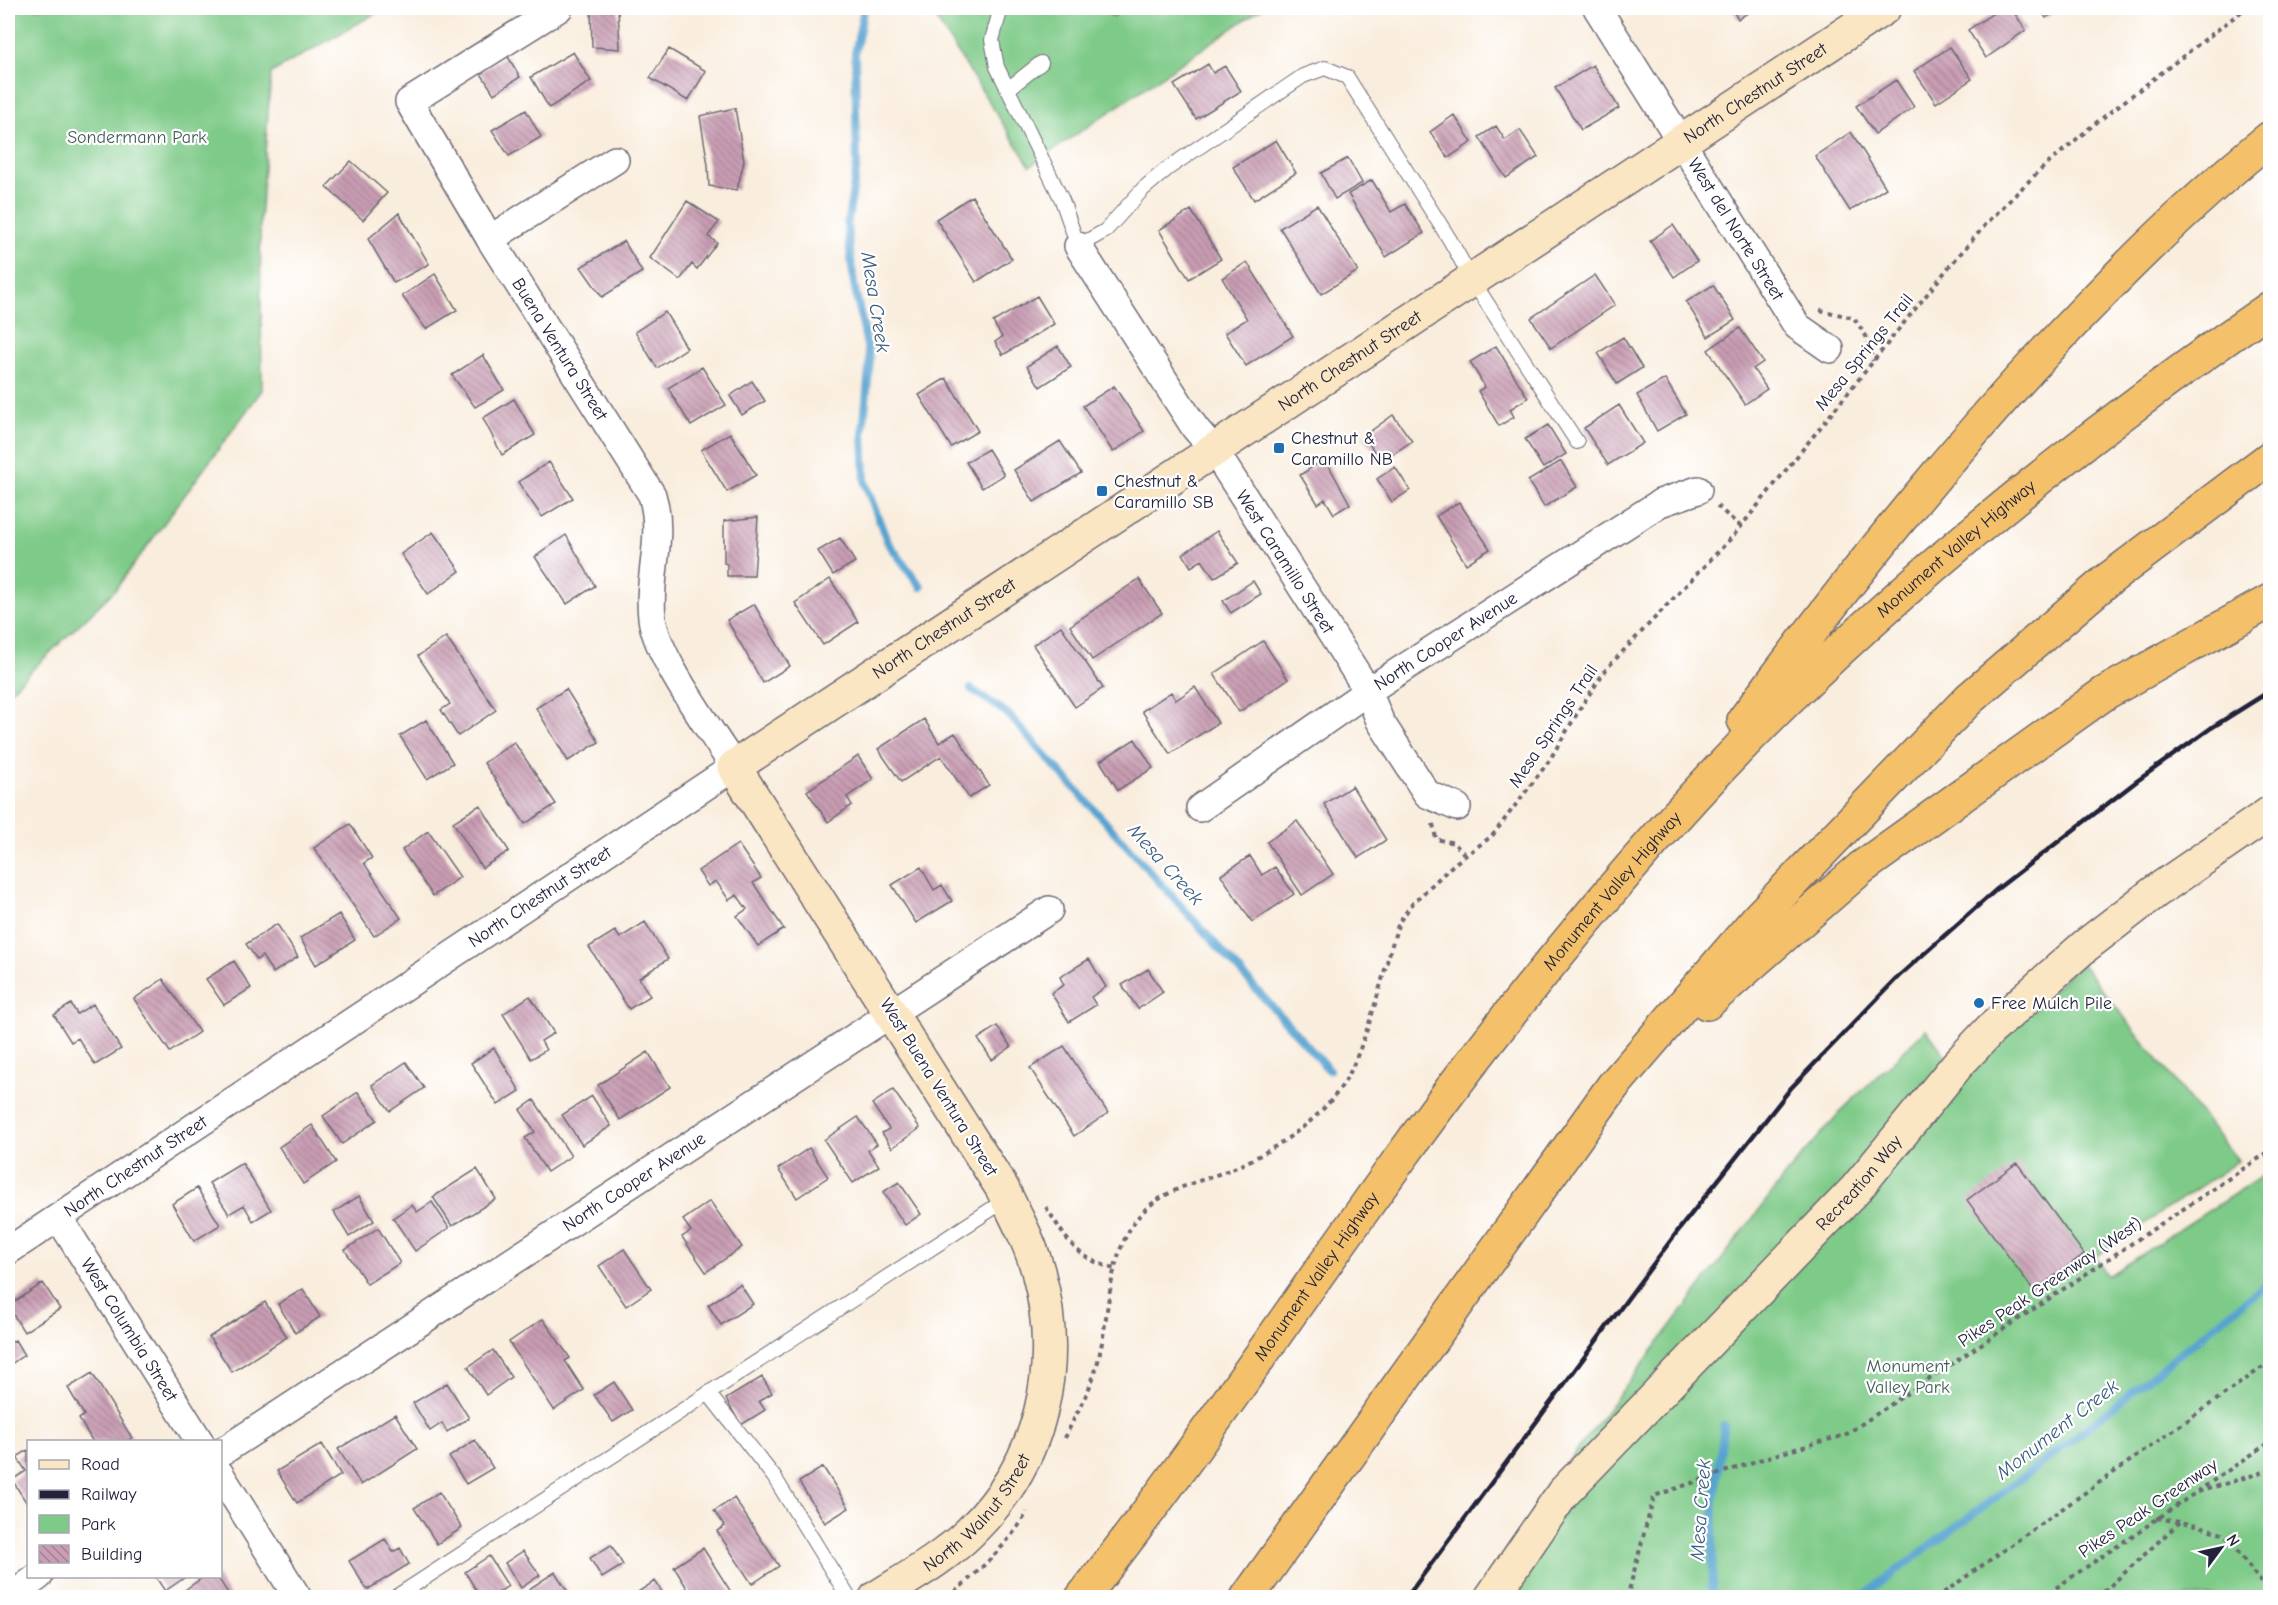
<svg xmlns="http://www.w3.org/2000/svg" width="2278" height="1605" viewBox="0 0 2278 1605" font-family="'Comic Neue',sans-serif">
	<style>
		.park { fill: #7eca88; stroke: #507662; stroke-width: 1.5 }
		.lines { fill: none; stroke-linecap: round; stroke-linejoin: round }
		.stream { stroke: #57a3d0; stroke-width: 8 }
		.building { fill: url(#building-back-hatch) }
		.lane-casing { stroke: #6d6974; stroke-width: 16 }
		.street-casing { stroke: #6d6974; stroke-width: 30 }
		.secondary-casing { stroke: #6d6974; stroke-width: 36 }
		.highway-casing { stroke: #6d6974; stroke-width: 36 }
		.path { stroke: #6d6974; stroke-width: 4; stroke-dasharray: 4.5 4.5; stroke-linecap: butt }
		.lane { stroke: #fff; stroke-width: 14 }
		.street { stroke: #fff; stroke-width: 27 }
		.secondary { stroke: #fbe6c3; stroke-width: 33 }
		.highway { stroke: #f4c16a; stroke-width: 33 }
		.rail { stroke: #22223b; stroke-width: 4.5 }
		.poi-dot { fill: #1f6fb2; stroke: #fff; stroke-width: 2 }
		.labels { text-anchor: middle; stroke-width: 4.5; stroke-linejoin: round; paint-order: stroke }
		.street-label { font-size: 18px; fill: #22223b; stroke: #fff }
		.park-label { font-size: 18px; fill: #425d56; stroke: #fff }
		.poi-label { font-size: 18px; fill: #22223b; stroke: #fff; text-anchor: start }
		.water-label { font-size: 20px; font-style: italic; fill: #3a5c7e; stroke: #fff }
	</style>
	<defs>
		<pattern id="building-back-hatch" width="6" height="6" patternUnits="userSpaceOnUse" patternTransform="scale(1.5)"><rect width="6" height="6" fill="#c99db3"/><path d="M-1 5l2 2M0 0l6 6M5-1l2 2" fill="none" stroke="#a38093"/></pattern>
	</defs>
	<rect width="100%" height="100%" fill="#fff"/>
	<filter id="ink" filterUnits="userSpaceOnUse"><feTurbulence type="fractalNoise" baseFrequency=".0167" numOctaves="2"/><feDisplacementMap in="SourceGraphic" scale="12" xChannelSelector="R" yChannelSelector="G"/><feConvolveMatrix kernelMatrix="1 2 1 2 8 2 1 2 1" color-interpolation-filters="sRGB"/></filter>
	<filter id="wash" filterUnits="userSpaceOnUse"><feTurbulence type="fractalNoise" baseFrequency=".008" numOctaves="4" result="noise"/><feDisplacementMap in="SourceGraphic" scale="24" xChannelSelector="R" yChannelSelector="G"/><feGaussianBlur stdDeviation="1.35" result="paint"/><feColorMatrix in="noise" values="0 0 0 0 0 0 0 0 0 0 0 0 0 0 0 0 0 1.4 0 .05"/><feComposite in="paint" operator="in"/></filter>
	<g filter="url(#wash)">
		<rect width="100%" height="100%" fill="#f9eddd"/>
		<path class="park" d="M 8,8 L 385,8 L 271,73 L 260,221 L 262,390 L 115,590 L 8,693 Z
			M 929,8 L 1262,8 L 1030,166 Z
			M 2081,963 L 2238,1161 L 2095,1257 L 2108,1276 L 2270,1171 L 2270,1597 L 1478,1598 L 1562,1470 L 1784,1177 L 1840,1112 L 1926,1029 L 1962,1079 Z"/>
		<g class="lines">
			<path class="stream" d="M 864,8 L 855,53 L 857,165 L 847,226 L 854,284 L 870,360 L 863,431 L 865,483 L 887,541 L 921,587
				M 971,689 L 1007,713 L 1329,1070
				M 1712,1598 L 1714,1500 L 1724,1425
				M 1860,1598 L 2058,1451 L 2270,1281"/>
		</g>
		<g id="blocks">
			<path class="building" d="M 591,8 L 618,8 L 620,49 L 592,47 Z
				M 1731,8 L 1756,8 L 1738,19 Z
				M 2001,8 L 2011,8 L 2026,30 L 1986,58 L 1968,30 Z
				M 2039,8 L 2060,8 L 2046,18 Z
				M 1950,47 L 1972,79 L 1936,103 L 1914,71 Z
				M 669,49 L 706,71 L 688,101 L 650,78 Z
				M 573,52 L 591,81 L 549,108 L 531,77 Z
				M 507,55 L 520,77 L 494,94 L 480,72 Z
				M 1208,64 L 1213,73 L 1225,66 L 1241,91 L 1196,119 L 1174,85 Z
				M 1593,65 L 1619,108 L 1581,130 L 1555,88 Z
				M 1896,80 L 1914,107 L 1875,134 L 1856,106 Z
				M 735,108 L 744,161 L 737,190 L 709,186 L 708,165 L 700,116 Z
				M 526,110 L 541,137 L 509,156 L 492,130 Z
				M 1454,115 L 1472,142 L 1448,158 L 1430,132 Z
				M 1496,126 L 1505,140 L 1520,130 L 1538,157 L 1506,178 L 1479,137 Z
				M 1851,132 L 1886,188 L 1850,211 L 1815,156 Z
				M 1276,140 L 1296,173 L 1254,200 L 1233,167 Z
				M 1348,158 L 1362,183 L 1335,199 L 1321,173 Z
				M 351,161 L 387,193 L 363,220 L 326,187 Z
				M 1372,180 L 1391,212 L 1405,204 L 1424,233 L 1386,257 L 1348,194 Z
				M 972,196 L 1012,259 L 976,282 L 936,219 Z
				M 687,201 L 719,222 L 708,236 L 717,243 L 697,269 L 692,264 L 680,280 L 650,258 Z
				M 1317,205 L 1358,271 L 1321,294 L 1280,228 Z
				M 1191,210 L 1221,259 L 1189,279 L 1159,230 Z
				M 399,213 L 429,264 L 394,283 L 368,239 Z
				M 1673,225 L 1697,261 L 1674,277 L 1650,241 Z
				M 624,241 L 642,272 L 602,297 L 581,267 Z
				M 1247,262 L 1293,336 L 1246,366 L 1225,333 L 1247,319 L 1222,278 Z
				M 435,274 L 457,310 L 426,329 L 402,296 Z
				M 1595,275 L 1615,305 L 1551,348 L 1531,318 Z
				M 1713,285 L 1735,320 L 1708,337 L 1686,302 Z
				M 1037,296 L 1054,324 L 1003,355 L 995,342 L 1002,337 L 993,322 Z
				M 665,312 L 687,348 L 657,368 L 635,332 Z
				M 1740,328 L 1763,362 L 1753,369 L 1767,389 L 1745,404 L 1708,350 Z
				M 1623,337 L 1642,368 L 1617,384 L 1598,353 Z
				M 1058,346 L 1071,367 L 1040,387 L 1027,366 Z
				M 1496,346 L 1528,398 L 1510,409 L 1514,417 L 1499,426 L 1478,391 L 1485,387 L 1470,362 Z
				M 483,355 L 504,390 L 475,407 L 452,375 Z
				M 702,367 L 726,405 L 691,426 L 668,388 Z
				M 946,378 L 978,431 L 951,447 L 919,395 Z
				M 1665,379 L 1686,414 L 1657,431 L 1637,395 Z
				M 752,381 L 765,401 L 742,415 L 730,396 Z
				M 1114,386 L 1144,431 L 1113,452 L 1083,406 Z
				M 514,399 L 535,435 L 502,455 L 483,418 Z
				M 1619,405 L 1643,443 L 1608,465 L 1584,428 Z
				M 1393,415 L 1412,441 L 1381,462 L 1364,436 Z
				M 1548,425 L 1566,454 L 1543,468 L 1525,439 Z
				M 730,433 L 756,475 L 727,492 L 701,450 Z
				M 1060,441 L 1081,473 L 1034,502 L 1014,470 Z
				M 988,449 L 1004,475 L 982,488 L 966,462 Z
				M 1325,459 L 1350,504 L 1334,514 L 1325,499 L 1318,504 L 1300,475 Z
				M 1561,461 L 1577,487 L 1544,507 L 1528,481 Z
				M 549,462 L 573,498 L 542,517 L 518,482 Z
				M 1395,467 L 1410,490 L 1392,502 L 1377,479 Z
				M 1459,502 L 1490,549 L 1466,564 L 1436,516 Z
				M 758,517 L 754,576 L 727,576 L 727,564 L 724,563 L 724,521 Z
				M 1217,531 L 1238,563 L 1214,578 L 1202,560 L 1191,567 L 1183,554 Z
				M 433,532 L 460,571 L 428,594 L 401,554 Z
				M 566,535 L 595,586 L 567,604 L 535,557 Z
				M 840,538 L 855,562 L 833,575 L 818,551 Z
				M 830,579 L 858,622 L 823,645 L 795,603 Z
				M 1139,579 L 1162,613 L 1092,660 L 1070,626 Z
				M 1253,581 L 1261,594 L 1231,613 L 1223,601 Z
				M 754,604 L 790,666 L 763,683 L 727,620 Z
				M 1061,626 L 1103,688 L 1075,707 L 1033,645 Z
				M 446,637 L 496,710 L 458,736 L 441,710 L 450,704 L 418,656 Z
				M 1263,641 L 1288,679 L 1239,712 L 1214,674 Z
				M 1195,687 L 1218,723 L 1170,754 L 1142,711 L 1171,692 L 1176,700 Z
				M 566,689 L 599,742 L 568,761 L 536,708 Z
				M 924,719 L 939,743 L 955,733 L 989,785 L 969,798 L 941,756 L 901,782 L 878,749 Z
				M 426,720 L 453,763 L 427,779 L 400,736 Z
				M 1135,739 L 1153,768 L 1118,790 L 1100,761 Z
				M 514,742 L 556,804 L 525,824 L 484,763 Z
				M 858,756 L 873,779 L 847,797 L 852,805 L 828,822 L 807,791 Z
				M 1352,786 L 1386,840 L 1358,858 L 1324,804 Z
				M 480,805 L 509,851 L 482,868 L 453,822 Z
				M 1297,821 L 1333,874 L 1302,895 L 1267,842 Z
				M 350,824 L 372,858 L 364,863 L 401,918 L 374,936 L 314,848 Z
				M 428,831 L 460,877 L 433,896 L 402,850 Z
				M 738,844 L 761,878 L 753,883 L 784,929 L 758,946 L 737,916 L 747,909 L 737,895 L 729,900 L 716,881 L 708,886 L 698,871 Z
				M 1250,856 L 1262,875 L 1275,867 L 1294,894 L 1252,922 L 1221,875 Z
				M 921,867 L 934,890 L 942,885 L 952,901 L 916,923 L 892,885 Z
				M 339,914 L 355,940 L 316,965 L 300,938 Z
				M 645,922 L 668,959 L 639,978 L 650,996 L 629,1009 L 589,947 L 615,931 L 620,938 Z
				M 277,924 L 298,957 L 273,973 L 262,956 L 257,960 L 246,944 Z
				M 1089,959 L 1106,987 L 1091,997 L 1096,1005 L 1069,1022 L 1051,993 L 1064,985 L 1060,977 Z
				M 234,961 L 251,988 L 224,1005 L 206,979 Z
				M 1148,969 L 1163,992 L 1138,1009 L 1122,985 Z
				M 163,979 L 199,1032 L 170,1052 L 134,999 Z
				M 530,996 L 554,1033 L 541,1041 L 546,1050 L 531,1059 L 503,1014 Z
				M 71,1004 L 77,1014 L 93,1004 L 121,1049 L 95,1065 L 78,1038 L 71,1042 L 54,1015 Z
				M 997,1026 L 1011,1047 L 992,1060 L 978,1039 Z
				M 1064,1046 L 1108,1113 L 1074,1136 L 1030,1068 Z
				M 494,1048 L 520,1091 L 498,1105 L 471,1063 Z
				M 648,1052 L 670,1087 L 620,1120 L 598,1085 Z
				M 406,1062 L 424,1088 L 390,1111 L 372,1085 Z
				M 893,1090 L 920,1128 L 892,1148 L 882,1133 L 889,1129 L 872,1104 Z
				M 358,1092 L 377,1120 L 342,1144 L 323,1116 Z
				M 592,1096 L 611,1126 L 582,1145 L 562,1115 Z
				M 534,1100 L 571,1156 L 547,1172 L 525,1138 L 535,1132 L 520,1110 Z
				M 858,1117 L 877,1144 L 868,1150 L 879,1166 L 853,1183 L 824,1140 Z
				M 312,1125 L 336,1162 L 303,1184 L 279,1147 Z
				M 809,1148 L 828,1177 L 797,1198 L 778,1169 Z
				M 242,1163 L 271,1210 L 253,1221 L 244,1205 L 229,1214 L 209,1183 Z
				M 2017,1163 L 2084,1254 L 2034,1291 L 1967,1200 Z
				M 477,1169 L 496,1199 L 452,1226 L 433,1197 Z
				M 899,1182 L 921,1214 L 905,1225 L 883,1192 Z
				M 197,1188 L 220,1225 L 194,1241 L 172,1204 Z
				M 359,1196 L 374,1221 L 349,1237 L 334,1212 Z
				M 710,1201 L 742,1247 L 706,1272 L 682,1237 L 691,1231 L 683,1220 Z
				M 432,1202 L 449,1228 L 415,1251 L 393,1218 L 412,1205 L 417,1212 Z
				M 378,1228 L 400,1263 L 367,1284 L 345,1250 Z
				M 624,1249 L 651,1289 L 626,1306 L 599,1266 Z
				M 43,1283 L 60,1309 L 24,1332 L 8,1306 Z
				M 740,1284 L 753,1304 L 721,1325 L 708,1305 Z
				M 303,1289 L 320,1317 L 295,1333 L 278,1304 Z
				M 265,1302 L 287,1337 L 232,1372 L 209,1337 Z
				M 543,1319 L 570,1358 L 565,1361 L 584,1390 L 554,1410 L 509,1342 Z
				M 15,1340 L 24,1355 L 8,1366 L 8,1344 Z
				M 493,1350 L 511,1377 L 486,1395 L 468,1367 Z
				M 92,1373 L 132,1438 L 126,1442 L 93,1442 L 79,1419 L 84,1415 L 68,1388 Z
				M 762,1377 L 772,1393 L 759,1401 L 765,1410 L 741,1425 L 726,1399 Z
				M 614,1382 L 632,1410 L 613,1422 L 594,1395 Z
				M 447,1383 L 469,1418 L 447,1432 L 442,1423 L 430,1431 L 413,1403 Z
				M 395,1414 L 417,1449 L 361,1485 L 338,1449 Z
				M 475,1440 L 493,1468 L 466,1484 L 449,1457 Z
				M 322,1444 L 341,1475 L 297,1503 L 277,1471 Z
				M 28,1450 L 28,1505 L 12,1480 L 26,1471 L 17,1457 Z
				M 823,1467 L 849,1508 L 825,1523 L 799,1482 Z
				M 439,1492 L 462,1528 L 437,1544 L 414,1508 Z
				M 734,1498 L 779,1566 L 752,1584 L 717,1531 L 725,1526 L 714,1511 Z
				M 385,1539 L 393,1552 L 400,1548 L 409,1564 L 367,1590 L 349,1561 Z
				M 611,1545 L 623,1565 L 602,1578 L 590,1558 Z
				M 703,1548 L 731,1592 L 722,1598 L 693,1598 L 674,1567 Z
				M 523,1551 L 540,1575 L 521,1588 L 505,1563 Z
				M 489,1556 L 508,1586 L 490,1598 L 481,1598 L 465,1572 Z
				M 555,1572 L 572,1598 L 534,1598 L 529,1589 Z
				M 155,1576 L 187,1576 L 165,1591 Z
				M 205,1576 L 217,1576 L 231,1598 L 190,1598 L 185,1590 Z
				M 655,1581 L 666,1598 L 634,1598 L 633,1595 Z"/>
		</g>
	</g>
	<g filter="url(#ink)">
		<use href="#blocks" fill-opacity="0" stroke="#6d6974" stroke-width="1.5"/>
		<g class="lines">
			<g class="lane-casing">
				<path id="lane" d="M 1001,8 L 992,40 L 997,67 L 1062,200 L 1078,246 L 1105,231 L 1143,189 L 1167,169 L 1303,76 L 1325,68 L 1347,77 L 1450,240 L 1472,280 L 1577,442
					M 1113,9 L 1114,8
					M 1008,89 L 1041,63
					M 708,1393 L 774,1477 L 849,1598
					M 394,1598 L 1007,1199"/>
			</g>
			<g class="street-casing">
				<g id="street">
					<path id="s1" d="M 1597,8 L 1797,326 L 1830,349"/>
					<path d="M 490,239 L 615,160"/>
					<path id="s2" d="M 1078,246 L 1195,428 L 1214,450 L 1368,691 L 1380,721 L 1427,794 L 1457,807"/>
					<path id="s3" d="M 1200,808 L 1368,691 L 1660,503 L 1698,490"/>
					<path id="s4" d="M 59,1218 L 200,1442"/>
					<path id="s5" d="M 8,1251 L 734,767 C 711,730 657,658 652,618 C 647,577 665,537 652,495 L 490,239 L 409,102 L 559,8"/>
					<path id="s6" d="M 220,1453 L 1049,910"/>
					<path d="M 220,1474 L 298,1598"/>
					<path d="M 9,1598 L 39,1576"/>
				</g>
			</g>
			<g class="secondary-casing">
				<g id="secondary">
					<path id="s7" d="M 876,1598 C 909,1577 943,1559 970,1532 C 1042,1462 1064,1367 1038,1271 C 1030,1242 1015,1215 1002,1188 L 734,767 L 1884,8"/>
					<path id="s8" d="M 1491,1598 L 1563,1493 L 1856,1189 L 1958,1064 L 1990,1030 L 2085,946 L 2155,892 L 2270,813"/>
				</g>
			</g>
			<g class="highway-casing">
				<g id="highway">
					<path d="M 1744,720 C 1852,575 1964,434 2090,305 C 2147,246 2206,189 2270,138"/>
					<path d="M 1707,1003 L 1861,868 L 2105,693 L 2270,601"/>
					<path id="s9" d="M 1082,1598 C 1233,1407 1361,1200 1512,1011 C 1597,905 1685,800 1782,705 C 1932,558 2098,426 2270,308"/>
					<path d="M 1247,1598 L 1613,1086 L 1758,918 L 1969,699 L 2105,582 L 2270,458"/>
				</g>
			</g>
			<path class="path" d="M 1820,310 L 1854,318 L 1866,336 L 1873,361
				M 1717,506 L 1741,527
				M 1433,824 L 1436,839 L 1454,843 L 1465,855
				M 1046,1207 C 1068,1241 1074,1257 1115,1269
				M 1065,1438 C 1074,1417 1088,1395 1095,1372 C 1110,1324 1105,1267 1133,1224 C 1157,1188 1203,1182 1239,1166 C 1285,1144 1336,1110 1355,1061 C 1374,1017 1384,968 1399,922 L 1413,903 L 1454,864 L 1492,836 L 1549,761 L 1582,705 L 1607,668 L 1734,535 L 1948,268 L 1987,223 L 2037,173 L 2092,126 L 2246,8
				M 2198,1492 L 2270,1470
				M 2157,1518 L 2197,1525 L 2225,1535 L 2270,1594
				M 948,1598 C 976,1573 1009,1545 1027,1512
				M 1627,1598 L 1654,1496 L 1771,1456 L 1845,1435 L 2270,1151
				M 1936,1598 L 2270,1362
				M 2041,1598 L 2270,1442
				M 2097,1598 L 2180,1522"/>
			<use href="#lane" class="lane"/>
			<use href="#street" class="street"/>
			<use href="#secondary" class="secondary"/>
			<use href="#highway" class="highway"/>
			<path class="rail" d="M 1406,1598 L 1677,1232 L 1791,1088 L 1900,975 L 1997,889 L 2137,781 L 2211,728 L 2270,691"/>
		</g>
	</g>
	<g class="poi-dot">
		<rect x="1273" y="442" width="12" height="12" rx="3"/>
		<rect x="1096" y="485" width="12" height="12" rx="3"/>
		<circle cx="1979" cy="1003" r="6"/>
	</g>
	<g class="labels">
		<g class="street-label">
			<text dy="6" stroke="none"><textPath href="#s7" startOffset="2212">North Chestnut Street</textPath></text>
			<text dy="6" stroke="none"><textPath href="#s1" startOffset="261">West del Norte Street</textPath></text>
			<text transform="translate(560 349) rotate(58)" y="6">Buena Ventura Street</text>
			<text transform="translate(1864 352) rotate(-51)" y="6">Mesa Springs Trail</text>
			<text dy="6" stroke="none"><textPath href="#s7" startOffset="1726">North Chestnut Street</textPath></text>
			<text dy="6" stroke="none"><textPath href="#s9" startOffset="1370">Monument Valley Highway</textPath></text>
			<text dy="6" stroke="none"><textPath href="#s2" startOffset="378">West Caramillo Street</textPath></text>
			<text dy="6" stroke="none"><textPath href="#s7" startOffset="1240">North Chestnut Street</textPath></text>
			<text dy="6" stroke="none"><textPath href="#s3" startOffset="297">North Cooper Avenue</textPath></text>
			<text transform="translate(1553 726) rotate(-56)" y="6">Mesa Springs Trail</text>
			<text dy="6" stroke="none"><textPath href="#s9" startOffset="884">Monument Valley Highway</textPath></text>
			<text dy="6" stroke="none"><textPath href="#s5" startOffset="639">North Chestnut Street</textPath></text>
			<text transform="translate(939 1087) rotate(58)" y="6">West Buena Ventura Street</text>
			<text dy="6" stroke="none"><textPath href="#s5" startOffset="153">North Chestnut Street</textPath></text>
			<text dy="6" stroke="none"><textPath href="#s6" startOffset="495">North Cooper Avenue</textPath></text>
			<text dy="6" stroke="none"><textPath href="#s8" startOffset="556">Recreation Way</textPath></text>
			<text dy="6" stroke="none"><textPath href="#s9" startOffset="398">Monument Valley Highway</textPath></text>
			<text transform="translate(2050 1282) rotate(-34)" y="6">Pikes Peak Greenway (West)</text>
			<text dy="6" stroke="none"><textPath href="#s4" startOffset="132">West Columbia Street</textPath></text>
			<text transform="translate(2148 1508) rotate(-34)" y="6">Pikes Peak Greenway</text>
			<text dy="6" stroke="none"><textPath href="#s7" startOffset="134">North Walnut Street</textPath></text>
		</g>
		<g class="park-label">
			<text x="137" y="143">Sondermann Park</text>
			<text x="1908" y="1372">Monument<tspan x="1908" dy="21">Valley Park</tspan></text>
		</g>
		<g class="poi-label">
			<text x="1291" y="444">Chestnut &amp;<tspan x="1291" dy="21">Caramillo NB</tspan></text>
			<text x="1114" y="487">Chestnut &amp;<tspan x="1114" dy="21">Caramillo SB</tspan></text>
			<text x="1991" y="1009">Free Mulch Pile</text>
		</g>
		<g class="water-label">
			<text transform="translate(876 302) rotate(81)" y="7">Mesa Creek</text>
			<text transform="translate(1166 864) rotate(48)" y="7">Mesa Creek</text>
			<text transform="translate(2057 1429) rotate(-38)" y="7">Monument Creek</text>
			<text transform="translate(1700 1510) rotate(-86)" y="7">Mesa Creek</text>
		</g>
	</g>
	<rect width="2278" height="1605" fill="none" stroke="#fff" stroke-width="30"/>
	<rect x="27" y="1440" width="195" height="138" fill="#ffffff" stroke="#a7a7b1" stroke-width="1.5"/>
	<rect x="39" y="1460" width="30" height="9" fill="#fbe6c3" stroke="#a7a7b1" stroke-width="1.5"/>
	<text x="81" y="1470" font-size="18" fill="#22223b">Road</text>
	<rect x="39" y="1490" width="30" height="9" fill="#22223b" stroke="#a7a7b1" stroke-width="1.5"/>
	<text x="81" y="1500" font-size="18" fill="#22223b">Railway</text>
	<rect x="39" y="1515" width="30" height="18" fill="#7eca88" stroke="#a7a7b1" stroke-width="1.5"/>
	<text x="81" y="1530" font-size="18" fill="#22223b">Park</text>
	<rect x="39" y="1545" width="30" height="18" fill="url(#building-back-hatch)" stroke="#a7a7b1" stroke-width="1.5"/>
	<text x="81" y="1560" font-size="18" fill="#22223b">Building</text>
	<g transform="translate(2221 1548) rotate(57)" stroke="#ffffff" stroke-width="4.5" paint-order="stroke">
	<path d="M0-4.5L10 22L0 15L-10 22Z" fill="#22223b"/>
	<text y="-9" font-size="16" font-weight="bold" text-anchor="middle" fill="#22223b">N</text>
	</g>
</svg>
